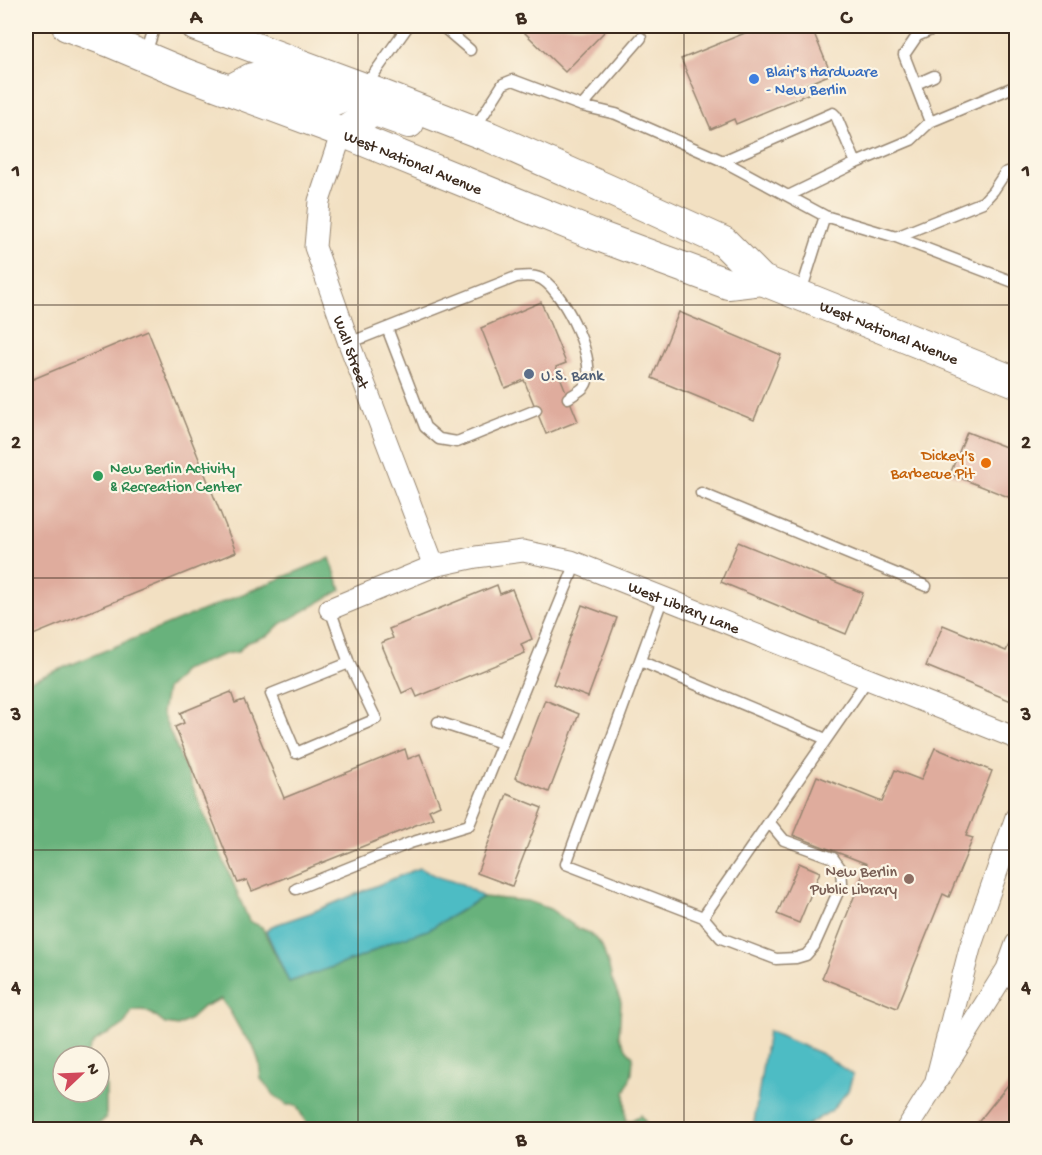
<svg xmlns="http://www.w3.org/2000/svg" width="1042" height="1155" viewBox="0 0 1042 1155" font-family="'Gochi Hand',sans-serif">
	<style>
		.forest { fill: #67b27b; stroke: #516e4c; stroke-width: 1.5 }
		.water { fill: #4dbcc4; stroke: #447371; stroke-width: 1.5 }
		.building { fill: #dfac9d }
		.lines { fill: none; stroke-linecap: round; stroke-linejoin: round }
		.lane-casing { stroke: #968570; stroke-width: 13 }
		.street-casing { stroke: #968570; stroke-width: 23 }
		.secondary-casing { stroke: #968570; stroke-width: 32 }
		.lane { stroke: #fff; stroke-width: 10 }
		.street { stroke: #fff; stroke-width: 21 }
		.secondary { stroke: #fff; stroke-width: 30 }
		.grid { fill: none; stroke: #3b2a1e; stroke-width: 1.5; stroke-opacity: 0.55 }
		.shop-dot { fill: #3f7fe0; stroke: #fcf5e5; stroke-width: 2 }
		.service-dot { fill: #5c6f8a; stroke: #fcf5e5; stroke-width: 2 }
		.food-dot { fill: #e8710a; stroke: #fcf5e5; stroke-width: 2 }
		.leisure-dot { fill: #2e9e5b; stroke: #fcf5e5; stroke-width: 2 }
		.education-dot { fill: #8d6e63; stroke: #fcf5e5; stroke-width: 2 }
		.labels { text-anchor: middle; stroke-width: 4.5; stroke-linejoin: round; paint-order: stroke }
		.shop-label { font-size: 16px; fill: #366cbe; stroke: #fcf5e5; text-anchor: start }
		.street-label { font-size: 16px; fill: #3b2a1e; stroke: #fcf5e5 }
		.service-label { font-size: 16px; fill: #4e5e75; stroke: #fcf5e5; text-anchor: start }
		.food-label { font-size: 16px; fill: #c56008; stroke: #fcf5e5; text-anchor: end }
		.leisure-label { font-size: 16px; fill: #27864d; stroke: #fcf5e5; text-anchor: start }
		.education-label { font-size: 16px; fill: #785e54; stroke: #fcf5e5; text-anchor: end }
		.neatline { fill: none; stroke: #3b2a1e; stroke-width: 2 }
		.grid-label { font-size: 20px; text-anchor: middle; font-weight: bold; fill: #3b2a1e }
	</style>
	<rect width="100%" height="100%" fill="#fcf5e5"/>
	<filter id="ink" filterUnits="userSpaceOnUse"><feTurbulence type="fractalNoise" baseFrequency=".0167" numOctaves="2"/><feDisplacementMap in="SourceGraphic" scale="12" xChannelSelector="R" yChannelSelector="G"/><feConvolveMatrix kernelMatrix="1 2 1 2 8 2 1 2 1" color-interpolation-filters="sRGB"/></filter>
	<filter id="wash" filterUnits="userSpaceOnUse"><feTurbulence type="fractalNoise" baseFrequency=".008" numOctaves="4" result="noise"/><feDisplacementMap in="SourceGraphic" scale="24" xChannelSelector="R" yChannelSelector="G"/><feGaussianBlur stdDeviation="1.35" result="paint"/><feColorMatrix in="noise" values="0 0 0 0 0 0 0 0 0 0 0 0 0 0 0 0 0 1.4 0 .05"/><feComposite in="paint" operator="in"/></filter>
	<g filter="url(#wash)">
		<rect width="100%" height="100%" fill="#f2e0c2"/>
		<path class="forest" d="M 330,558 L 341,590 L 279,625 L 269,635 L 246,643 L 238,652 L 226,654 L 183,670 L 177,679 L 166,689 L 162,713 L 249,921 L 262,927 L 289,982 L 366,955 L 388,943 L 457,913 L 483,897 L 528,901 L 550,909 L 579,929 L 590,933 L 602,946 L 609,967 L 612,980 L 621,1002 L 619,1036 L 627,1050 L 633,1056 L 632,1073 L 625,1093 L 626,1123 L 641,1115 L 646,1123 L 645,1129 L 307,1129 L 306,1122 L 296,1105 L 287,1105 L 274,1095 L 261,1079 L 259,1062 L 253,1045 L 242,1033 L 229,1010 L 221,999 L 203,1007 L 189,1020 L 178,1026 L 165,1024 L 152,1014 L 143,1010 L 132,1011 C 130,1015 127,1020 124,1024 C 109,1038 93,1033 87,1056 L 63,1056 L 63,1092 L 99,1092 L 99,1070 L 106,1084 L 106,1118 L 93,1129 L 26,1130 L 26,683 Z"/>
		<path class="water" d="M 419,868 L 441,878 L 462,884 L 483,897 L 428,930 L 388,943 L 366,955 L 344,963 L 289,982 L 266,931 L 272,926 L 310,913 Z
			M 768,1031 L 822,1054 L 853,1075 L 848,1091 L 831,1111 L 806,1126 L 798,1129 L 753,1129 Z"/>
		<g id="blocks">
			<path class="building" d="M 527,26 L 610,26 L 565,72 L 522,30 Z
				M 762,26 L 811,26 L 831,74 L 807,84 L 810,93 L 736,124 L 734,119 L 711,129 L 681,59 Z
				M 541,302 L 566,363 L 556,367 L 578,421 L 546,434 L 524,380 L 505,388 L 481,328 Z
				M 679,312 L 781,355 L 754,420 L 652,378 Z
				M 148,331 L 236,552 L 26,638 L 26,382 Z
				M 967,432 L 1016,451 L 1016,500 L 950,474 Z
				M 738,542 L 863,593 L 846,634 L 721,582 Z
				M 497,585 L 500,594 L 512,589 L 532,639 L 521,644 L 525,653 L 417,697 L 413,688 L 402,693 L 381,643 L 393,638 L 389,629 Z
				M 582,605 L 617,618 L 588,697 L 553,684 Z
				M 943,625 L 1006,651 L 1013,636 L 1016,637 L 1016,703 L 926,666 Z
				M 231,692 L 235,703 L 244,700 L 284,798 L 405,749 L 408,759 L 420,754 L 440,805 L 429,810 L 433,818 L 252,891 L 247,880 L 238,883 L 175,727 L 184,723 L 180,713 Z
				M 545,700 L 579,714 L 549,792 L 515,778 Z
				M 935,748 L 992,771 L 966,836 L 973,838 L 949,897 L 943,894 L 897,1008 L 822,978 L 867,864 L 793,835 L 817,776 L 882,802 L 895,770 L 921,780 Z
				M 507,794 L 542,808 L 512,886 L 477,873 Z
				M 799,863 L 820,872 L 799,923 L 777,914 Z
				M 1016,1075 L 1016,1130 L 972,1130 Z"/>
		</g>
	</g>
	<g filter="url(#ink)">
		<use href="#blocks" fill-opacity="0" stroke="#968570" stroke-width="1.5"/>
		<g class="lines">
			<g class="lane-casing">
				<path id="lane" d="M 442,26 L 470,50
					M 940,26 L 917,36 L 904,55 L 930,122 L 1016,86
					M 145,56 L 155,26
					M 916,84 L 934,76
					M 366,85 L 408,26
					M 582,106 L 641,38
					M 475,128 L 503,84 L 513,80 L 582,106 L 616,114 L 723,161 L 825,216
					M 723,161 L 833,113 L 836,116 L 856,163 L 788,196
					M 856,163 L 911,140 L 930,122
					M 896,237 L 983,202 L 993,191 L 1005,173 L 1016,169
					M 801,292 L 825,216 L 896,237 L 1016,283
					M 387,328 L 425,427 L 439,439 L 457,442 L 536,410
					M 349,343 L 516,277 C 525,276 536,275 543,280 C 564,293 601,366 584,387 C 580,391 573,395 568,398
					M 701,493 L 926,586
					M 663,597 L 566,864 L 703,917 L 868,679
					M 330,609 L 349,663 L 376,719 L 296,753 L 271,694 L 349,663
					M 640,661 L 826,739
					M 438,722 L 502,743
					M 296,889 L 410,843 L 469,825 L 576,563
					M 703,917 L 721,938 L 776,959 L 796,958 L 806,955 L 814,946 L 842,883 L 841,869 L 833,858 L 784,840 L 769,822"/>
			</g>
			<g class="street-casing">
				<g id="street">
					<path id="s1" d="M 342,132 L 319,201 L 315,247 L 349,343 L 434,566"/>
					<path id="s2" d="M 330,609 L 434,566 L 476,557 L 523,551 L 571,561 L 1016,738"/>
					<path d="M 935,1084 L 970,948 L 1016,817"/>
					<path d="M 906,1130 L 1007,969 L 1016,944"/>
				</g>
			</g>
			<g class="secondary-casing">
				<g id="secondary">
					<path id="s3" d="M 67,26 L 110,42 L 186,74 L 342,132 L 593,234 L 728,284 L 762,280"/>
					<path id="s4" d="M 196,26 L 364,88 L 490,137 L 636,202 L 724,242 L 762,280 L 1016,382"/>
					<path d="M 230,90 L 252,78 L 259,78 L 322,101 L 332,101 L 364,88"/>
					<path d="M 342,132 L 372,112 L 378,112 L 409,123"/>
				</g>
			</g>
			<use href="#lane" class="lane"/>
			<use href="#street" class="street"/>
			<use href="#secondary" class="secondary"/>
		</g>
	</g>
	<path class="grid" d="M 358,26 L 358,1130M 684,26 L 684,1130M 26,305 L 1016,305M 26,578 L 1016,578M 26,850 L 1016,850"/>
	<circle class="shop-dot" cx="754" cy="79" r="6"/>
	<circle class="service-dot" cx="529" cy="374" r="6"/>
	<circle class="food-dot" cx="986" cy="463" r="6"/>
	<circle class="leisure-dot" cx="98" cy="476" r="6"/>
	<circle class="education-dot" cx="909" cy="879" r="6"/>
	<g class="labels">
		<g class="shop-label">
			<text x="766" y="76">Blair's Hardware<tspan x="766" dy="18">- New Berlin</tspan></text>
		</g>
		<g class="street-label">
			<text dy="6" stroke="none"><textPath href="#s3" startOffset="372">West National Avenue</textPath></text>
			<text dy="6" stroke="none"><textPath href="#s4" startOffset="762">West National Avenue</textPath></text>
			<text dy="6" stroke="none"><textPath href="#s1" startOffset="230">Wall Street</textPath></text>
			<text dy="6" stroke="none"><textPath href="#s2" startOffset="374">West Library Lane</textPath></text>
		</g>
		<g class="service-label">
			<text x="541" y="380">U.S. Bank</text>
		</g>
		<g class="food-label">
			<text x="974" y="460">Dickey's<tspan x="974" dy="18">Barbecue Pit</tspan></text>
		</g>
		<g class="leisure-label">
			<text x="110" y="473">New Berlin Activity<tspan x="110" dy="18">&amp; Recreation Center</tspan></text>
		</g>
		<g class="education-label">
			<text x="897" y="876">New Berlin<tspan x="897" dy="18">Public Library</tspan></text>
		</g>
	</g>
	<rect width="1042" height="1155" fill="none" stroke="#fcf5e5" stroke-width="66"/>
	<g transform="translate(81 1074) rotate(67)"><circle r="28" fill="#fcf5e5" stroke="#afa495" stroke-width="1.5"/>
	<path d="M0-4.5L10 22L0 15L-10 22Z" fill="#d1495b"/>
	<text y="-9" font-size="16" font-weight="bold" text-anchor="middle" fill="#3b2a1e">N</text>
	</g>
	<rect x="33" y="33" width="976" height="1089" class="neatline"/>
	<g class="grid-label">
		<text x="196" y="23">A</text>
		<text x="521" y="23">B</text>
		<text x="846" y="23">C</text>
		<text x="16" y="176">1</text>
		<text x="1026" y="176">1</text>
		<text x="16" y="448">2</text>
		<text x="1026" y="448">2</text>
		<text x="16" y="720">3</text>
		<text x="1026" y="720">3</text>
		<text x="16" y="993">4</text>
		<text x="1026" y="993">4</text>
		<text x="196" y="1145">A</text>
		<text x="521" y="1145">B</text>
		<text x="846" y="1145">C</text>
	</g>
</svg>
